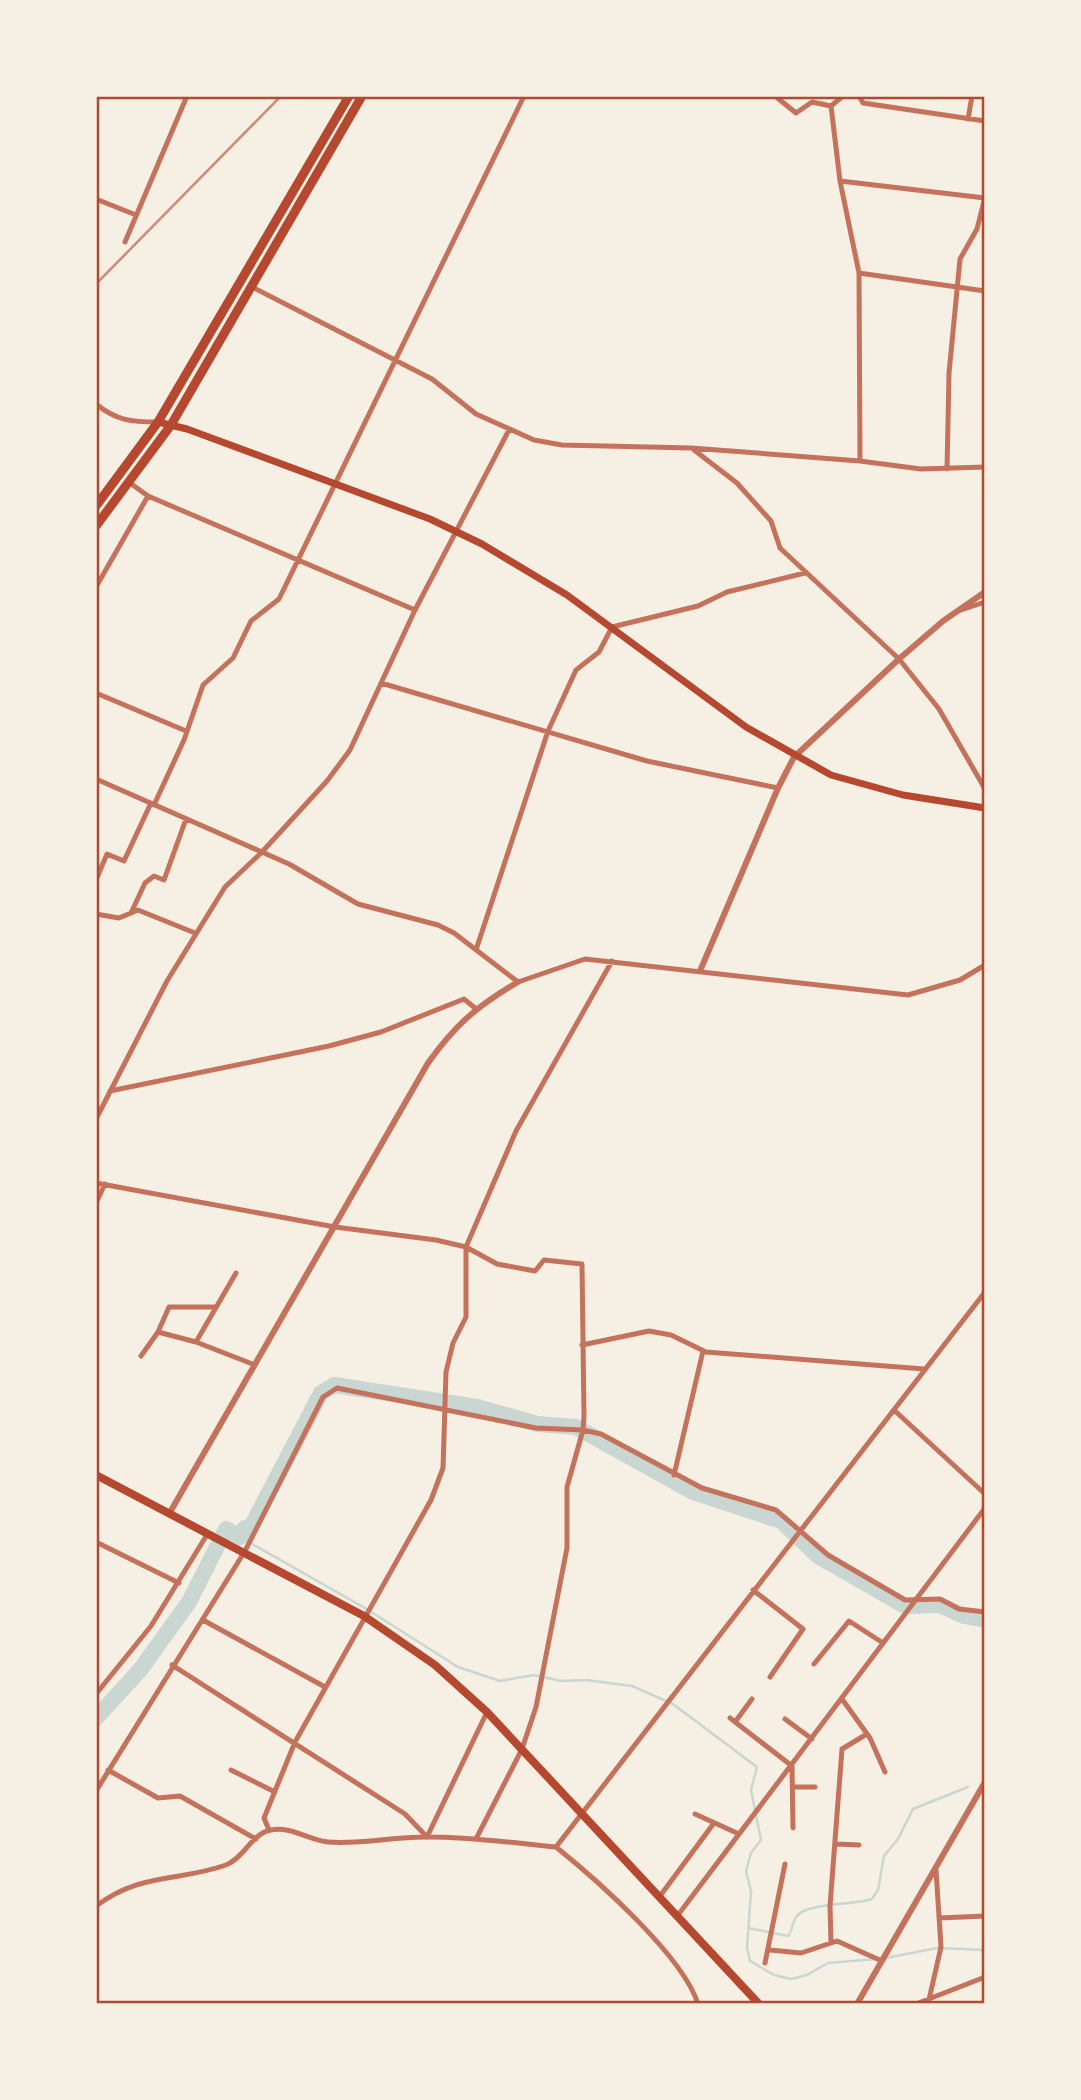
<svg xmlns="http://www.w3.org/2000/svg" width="1081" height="2100" viewBox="0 0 1081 2100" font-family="Roboto,sans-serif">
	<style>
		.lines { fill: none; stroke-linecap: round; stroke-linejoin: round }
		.stream { stroke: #c9d6d2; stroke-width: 2.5 }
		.river { stroke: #c9d6d2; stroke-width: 16 }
		.minor { stroke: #c5725c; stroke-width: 5 }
		.tertiary { stroke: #c5725c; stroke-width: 6 }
		.secondary { stroke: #b5482f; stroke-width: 7 }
		.primary { stroke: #b5482f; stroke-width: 8 }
		.trunk { stroke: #b5482f; stroke-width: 9 }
		.rail { stroke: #cf8b77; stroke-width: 2.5 }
		.neatline { fill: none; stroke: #b5482f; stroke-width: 2.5 }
	</style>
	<rect width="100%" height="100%" fill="#f6efe4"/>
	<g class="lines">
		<path class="stream" d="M 240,1537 L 365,1608 L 458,1667 L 500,1681 L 534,1675 L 561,1681 L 587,1680 L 632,1686 L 673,1704 L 757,1767 L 751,1790 L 761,1840 L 751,1853 L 746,1871 L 751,1891 L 747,1948 L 750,1961 L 774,1975 L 791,1979 L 807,1975 L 828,1963 L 876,1959
			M 748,1928 L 788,1936 C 793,1930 792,1922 797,1916 C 806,1903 855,1905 872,1899 L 878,1890 L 884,1856 L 898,1839 L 913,1809 L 968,1787
			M 886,1958 L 937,1948 L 985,1950"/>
		<path class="river" d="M 96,1718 L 140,1670 L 189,1602 L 226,1529 L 240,1537 L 245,1528 L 251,1527 L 321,1393 L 334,1385 L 477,1407 L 538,1424 L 576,1427 L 693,1492 L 781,1521 L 818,1556 L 905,1606 L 940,1605 L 964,1616 L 985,1620"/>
		<path class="minor" d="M 775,96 L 796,113 L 812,102 L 831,106
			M 859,96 L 863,103 L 985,121
			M 831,106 L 840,181 L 859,273 L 860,461
			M 831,106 L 843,96
			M 968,119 L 972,96
			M 840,181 L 985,198
			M 96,199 L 136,215
			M 125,242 L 187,96
			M 859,273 L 985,291
			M 252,287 L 432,379 L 476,414 L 534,440 L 562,445 L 691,448 L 860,461 L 921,469 L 985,467
			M 96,404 C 117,421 132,422 158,422
			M 694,450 L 737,483 L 771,521 L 780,548 L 899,659 L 939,709 L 985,789
			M 947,469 L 949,373 L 960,259 L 977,229 L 985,197
			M 130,483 L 148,496 L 415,610
			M 96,587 L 148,496
			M 958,611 L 985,602
			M 381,683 L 647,761 L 778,788
			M 96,693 L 186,731
			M 96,779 L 289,864 L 358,904 L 438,925 L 454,933 L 518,982 L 585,959 L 908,995 L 960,980 L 985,965
			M 154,805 L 184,740 L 203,685 L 233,658 L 251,621 L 279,599 L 524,96
			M 96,880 L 107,854 L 124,861 L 151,803
			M 131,913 L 145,883 L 154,876 L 164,880 L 186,819
			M 96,914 L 119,918 L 138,910 L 195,933
			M 476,950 L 548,731 L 576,670 L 599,652 L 612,627 L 698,606 L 727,592 L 805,573
			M 110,1091 L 329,1046 L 381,1032 L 464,999 L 475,1008
			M 96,1119 L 167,981 L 225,887 L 262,852 L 327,781 L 350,750 L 415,610 L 509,430
			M 96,1183 L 335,1227 L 436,1240 L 466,1247 L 497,1264 L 535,1271 L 544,1260 L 582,1264 L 584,1416 L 583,1430 L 536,1428 L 337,1388 L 323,1397 L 245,1551 L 96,1791
			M 96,1203 L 105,1184
			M 158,1332 L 196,1342 L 255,1365
			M 196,1342 L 236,1273
			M 582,1345 L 649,1331 L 671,1335 L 706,1352 L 924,1369
			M 141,1356 L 158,1332 L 169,1307 L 216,1307
			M 895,1411 L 985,1494
			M 674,1475 L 703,1351
			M 96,1542 L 179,1583
			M 753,1590 L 803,1629 L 770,1677
			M 203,1620 L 325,1687
			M 814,1664 L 849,1621 L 883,1643
			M 172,1665 L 405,1814 L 427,1837 L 487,1712
			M 96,1694 L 151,1626 L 208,1533
			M 842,1699 L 870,1738 L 885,1772
			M 730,1718 L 792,1766 L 793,1828
			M 785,1719 L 812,1739
			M 735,1722 L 752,1699
			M 108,1770 L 158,1798 L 180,1796 L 256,1839
			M 231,1770 L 275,1792
			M 793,1787 L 815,1787
			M 695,1814 L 739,1834
			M 269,1830 L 264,1818 L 295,1742 L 431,1500 L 443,1468 L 446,1372 L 453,1343 L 466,1317 L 466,1247 L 516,1131 L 612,961
			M 476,1839 L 522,1749 L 536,1707 L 567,1548 L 567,1487 L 583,1430 L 601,1434 L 702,1488 L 776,1510 L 828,1555 L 905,1600 L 940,1599 L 959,1609 L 985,1612
			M 836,1844 L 859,1845
			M 556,1847 C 597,1880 683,1956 698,2004
			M 660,1896 L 714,1823
			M 96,1906 C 141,1872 178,1882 226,1865 C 244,1858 252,1833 271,1830 C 291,1826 309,1840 328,1842 C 361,1845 396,1836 429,1837 C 472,1837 514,1843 556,1847 L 985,1292
			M 678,1915 L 985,1508
			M 939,1918 L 985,1916
			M 831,1943 L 830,1906 L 842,1749 L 867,1734
			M 770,1950 L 801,1953 L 837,1941 L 882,1961
			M 765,1963 L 785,1864
			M 916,2004 L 985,1977
			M 928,2004 L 941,1947 L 936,1870"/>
		<path class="tertiary" d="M 700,971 L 778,788 L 794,757 L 899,659 L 943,621 L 985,592
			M 169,1514 L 428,1063 C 456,1024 477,1006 518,982
			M 857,2004 L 985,1782"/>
		<path class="secondary" d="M 158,422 L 187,429 L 430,519 L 482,544 L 567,595 L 746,727 L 831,775 L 903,795 L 985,808"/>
		<path class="primary" d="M 96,1475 L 364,1616 L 435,1665 L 487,1712 L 759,2004"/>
		<path class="trunk" d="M 96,506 L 158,422 L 349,96
			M 96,526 L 171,425 L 362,96"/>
		<path class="rail" d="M 96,284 L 281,96"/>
	</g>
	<rect width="1081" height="2100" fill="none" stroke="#f6efe4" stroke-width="196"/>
	<rect x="98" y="98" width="885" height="1904" class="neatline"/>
</svg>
